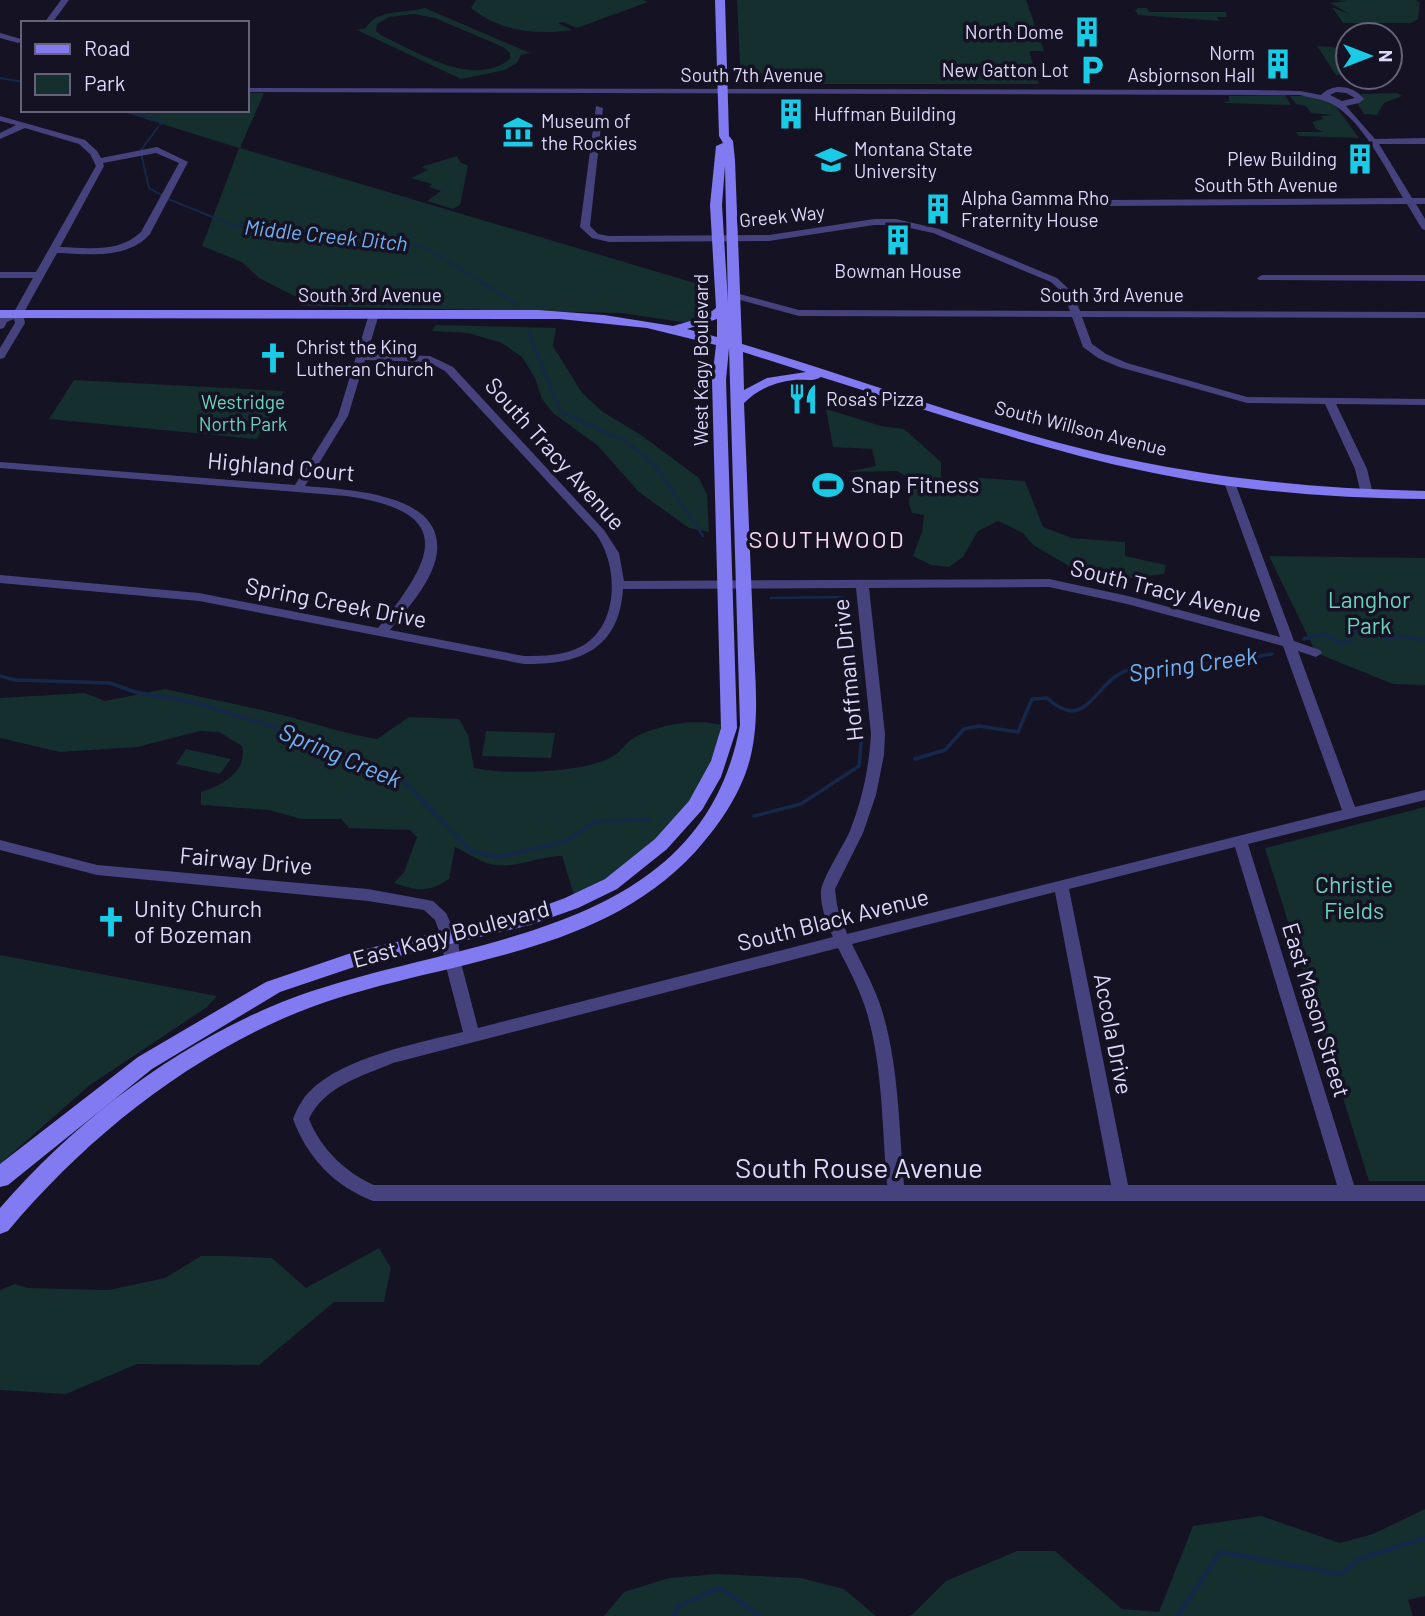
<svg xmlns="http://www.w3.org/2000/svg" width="1425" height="1616" viewBox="0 0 1425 1616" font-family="Barlow,sans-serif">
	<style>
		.green { fill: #152e2e; fill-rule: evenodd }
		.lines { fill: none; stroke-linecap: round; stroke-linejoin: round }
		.stream-far3 { stroke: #16284a; stroke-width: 2 }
		.stream-far2 { stroke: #16284a; stroke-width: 2.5 }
		.stream-far1 { stroke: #16284a; stroke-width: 3.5 }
		.stream { stroke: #16284a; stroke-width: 4.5 }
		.minor { fill: #46427e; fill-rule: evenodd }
		.secondary { fill: #827af1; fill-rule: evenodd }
		.labels { text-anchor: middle; stroke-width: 7; stroke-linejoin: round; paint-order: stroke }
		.far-poi-label { font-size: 19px; fill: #ded9fb; stroke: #151224; text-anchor: start }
		.far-street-label { font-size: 19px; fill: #ded9fb; stroke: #151224 }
		.far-park-label { font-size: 19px; fill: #6cd4bd; stroke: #151224 }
		.far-water-label { font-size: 21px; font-style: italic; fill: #72b1f0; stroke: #151224 }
		.street-label { font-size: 23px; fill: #ded9fb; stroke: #151224 }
		.poi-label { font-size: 23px; fill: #ded9fb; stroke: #151224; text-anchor: start }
		.park-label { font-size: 23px; fill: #6cd4bd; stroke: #151224 }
		.neighbourhood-label { font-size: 24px; letter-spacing: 2px; fill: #fbdbee; stroke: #151224 }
		.water-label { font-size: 24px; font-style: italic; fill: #72b1f0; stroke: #151224 }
		.near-street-label { font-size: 28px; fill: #ded9fb; stroke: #151224 }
	</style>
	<rect width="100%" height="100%" fill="#151224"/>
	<path class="green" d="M 476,0 L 643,0 L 648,2 L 577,28 L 563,22 L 558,23 L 572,30 C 537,35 500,32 471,8 Z
		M 737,0 L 1026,0 L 1044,51 L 1029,51 L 1039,84 L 741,84 Z
		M 1331,0 L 1418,0 L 1416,1 L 1420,2 L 1418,19 L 1411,23 L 1343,23 L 1332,7 L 1351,15 L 1330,3 L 1347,1 Z
		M 425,8 L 530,53 L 521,55 L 517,63 L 505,70 L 461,79 L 357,30 L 366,28 C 376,8 407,14 425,8 ZM 414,14 L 435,18 L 503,47 L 510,53 L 510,59 C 473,88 422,54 382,36 L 376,31 L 377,24 L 389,17 Z
		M 1138,8 L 1147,8 L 1149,12 L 1226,12 L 1227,17 L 1217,17 L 1219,21 L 1138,15 L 1135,10 Z
		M 1317,46 L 1343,48 L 1348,56 L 1348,75 L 1336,75 Z
		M 247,93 L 264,93 L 240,148 L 705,286 L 706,312 L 700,320 L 689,323 L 620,313 L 300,306 L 298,298 L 259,278 L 242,262 L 202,246 L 239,148 L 117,110 L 247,110 Z
		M 1398,93 L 1402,96 L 1384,103 L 1377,115 L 1364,114 L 1354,98 L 1362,94 Z
		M 1285,95 L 1291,105 L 1223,103 L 1229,101 L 1229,96 Z
		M 1290,96 L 1328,96 L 1359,138 L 1299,136 L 1296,132 L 1323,132 L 1316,129 L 1312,122 L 1323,119 L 1321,116 L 1333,115 L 1311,113 L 1306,106 L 1296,104 Z
		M 457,156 L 460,162 L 468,166 L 460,205 L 453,209 L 427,201 L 441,191 L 429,187 L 432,184 L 411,178 L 428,170 L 421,167 Z
		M 436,325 L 556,328 L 553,346 L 582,393 L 603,412 L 641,435 L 699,478 L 707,495 L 709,532 L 689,528 L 639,492 L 597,445 L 553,413 L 542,399 L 535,378 L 522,357 L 502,343 L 468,333 L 432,331 Z
		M 74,380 L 284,391 L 257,439 L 49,419 Z
		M 826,409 L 881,426 L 904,429 L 941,462 L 941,476 L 947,482 L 980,478 L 1025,481 L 1043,527 L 1072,538 L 1125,542 L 1125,556 L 1166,565 L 1164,574 L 1132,578 L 1088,577 L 1033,545 L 1023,533 L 998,521 L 978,531 L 963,557 L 949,567 L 931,565 L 913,556 L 922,532 L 924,515 L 912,513 L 909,504 L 910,479 L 897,471 L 846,472 L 876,466 L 872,449 L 833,447 Z
		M 1269,556 L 1425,558 L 1425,685 L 1393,684 L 1316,653 Z
		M 165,689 C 204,698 243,705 282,715 C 314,723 345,734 377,739 L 409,717 L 459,719 L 468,735 L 474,768 C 506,775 583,773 612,757 C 620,753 625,744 632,739 C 655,725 695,718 721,725 L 712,769 L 671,828 L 621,870 L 574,895 L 562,856 C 538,856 514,870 490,864 C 478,861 466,852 455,847 L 449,879 C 428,893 417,891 394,883 L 404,872 L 417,837 L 410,830 L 349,828 L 341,819 L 301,819 L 269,810 L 201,805 L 201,792 C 221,786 248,772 242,746 L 219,732 L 200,731 L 137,747 L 60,752 L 0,738 L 0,698 L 85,693 L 105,701 Z
		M 486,731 L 555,733 L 551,758 L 482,756 Z
		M 186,749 L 231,759 L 220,774 L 176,764 Z
		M 1425,807 L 1425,1181 L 1369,1181 L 1265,848 Z
		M 0,955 L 217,996 L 207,1007 L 90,1085 L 0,1164 Z
		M 379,1248 L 391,1268 L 384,1302 L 334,1302 L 259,1365 L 137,1364 L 66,1394 L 0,1390 L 0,1290 L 15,1284 L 27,1288 L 109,1290 L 165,1278 L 201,1256 L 223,1256 L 272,1258 L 306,1288 Z
		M 1425,1509 L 1425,1596 L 1408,1600 L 1413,1616 L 908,1616 L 912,1615 L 946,1581 L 1017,1551 L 1055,1551 L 1122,1609 L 1159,1612 L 1193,1526 L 1261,1516 L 1340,1543 L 1373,1534 Z
		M 717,1574 L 801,1578 L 844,1589 L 876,1616 L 604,1616 L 624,1592 L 669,1578 Z"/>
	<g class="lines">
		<path class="stream-far3" d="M 0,78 L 23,82
			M 121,110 L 162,122 L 160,124
			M 141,150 L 158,127
			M 141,153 L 149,188 L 163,196
			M 168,199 L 235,226 L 306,231 L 424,247 L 452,264"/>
		<path class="stream-far2" d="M 449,262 L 515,303
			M 528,332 L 561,412 L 627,442 L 655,465 L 703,536
			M 771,598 L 844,597 L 847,605"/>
		<path class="stream-far1" d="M 1304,639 L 1324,634 L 1342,644 L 1349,642 L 1351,633 L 1357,632 L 1366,637 L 1377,634 L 1390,639 L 1403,636 L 1425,640
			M 0,676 L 15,680 L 110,683 L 135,692 L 192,702 L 287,731 L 401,778 L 471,851 L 499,857 L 566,841 L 596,821 L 649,820
			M 915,759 L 945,750 L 964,729 L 979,726 L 1018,732 L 1032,699 L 1047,698 C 1087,735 1094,681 1128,670 C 1146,665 1169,667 1187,666 C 1216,663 1244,659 1272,654
			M 754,816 L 801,804 L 859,766 L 863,724 L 858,704 L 859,677 L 851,644 L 846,603"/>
		<path class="stream" d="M 674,1616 L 678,1606 L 720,1588 L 760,1616
			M 1178,1616 L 1220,1552 L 1341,1574 L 1359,1559 L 1425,1538"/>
		<path class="minor" d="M 61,0 L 69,0 L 52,23 L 44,23 Z
			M 0,33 L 21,39 L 22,41 L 18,43 L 0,38 Z
			M 247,88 L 1255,90 L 1300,91 L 1321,95 C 1333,83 1353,85 1364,99 L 1359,103 L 1346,106 L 1375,139 L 1425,138 L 1425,144 L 1379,144 L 1412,198 L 1425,198 L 1425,204 L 1416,204 L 1425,219 L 1425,230 L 1422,229 L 1407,204 L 1107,206 L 1102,203 L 1107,200 L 1403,198 C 1386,169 1362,120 1332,104 C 1323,99 1310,98 1300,95 L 248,92 ZM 1336,92 L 1346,93 L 1355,98 L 1342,101 L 1330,95 Z
			M 596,106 L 603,108 L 590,226 L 598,234 L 609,236 L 769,235 L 874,219 L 896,219 L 939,229 L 1057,278 L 1073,293 L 1080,311 L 1425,312 L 1425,318 L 1082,317 L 1092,344 L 1106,354 L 1127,363 L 1247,397 L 1425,399 L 1425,405 L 1336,404 L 1367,469 L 1373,494 L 1367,497 L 1361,494 L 1355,469 L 1325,404 L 1247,403 L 1119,367 L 1098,358 L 1083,347 L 1072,317 L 799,316 L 733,298 L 731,296 L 736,293 L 799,310 L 1070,311 L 1064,294 L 1051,282 L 933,233 L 896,225 L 874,225 L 769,241 L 609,242 L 592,238 L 580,227 Z
			M 0,116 L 85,140 L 97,151 L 101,158 L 157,147 L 188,162 L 150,234 C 127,260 88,254 57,253 L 23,314 L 25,323 L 4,358 L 0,359 L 0,348 L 15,323 L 14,319 L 7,322 L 4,328 L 0,329 L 0,318 L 14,312 L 33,278 L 0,278 L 0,272 L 36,272 L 96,166 L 90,154 L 79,144 L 25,128 L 0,139 L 0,133 L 16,125 L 0,121 ZM 156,153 L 179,163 L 141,232 C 119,253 88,248 60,247 L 104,166 L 103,163 Z
			M 1262,275 L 1425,275 L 1425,281 L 1259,280 L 1257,278 Z
			M 374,311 L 379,314 L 367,354 L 430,356 L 453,367 L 604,530 L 619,553 L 624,581 L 1049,579 L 1128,596 L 1280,637 L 1224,482 L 1226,480 L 1234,480 L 1294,641 L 1320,650 L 1322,653 L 1316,657 L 1298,651 L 1355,807 L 1425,790 L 1425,800 L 1248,844 L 1354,1185 L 1425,1185 L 1425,1201 L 373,1201 C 334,1186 307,1157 293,1119 C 297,1109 302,1099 310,1091 C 344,1057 418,1043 463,1032 L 444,959 L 442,939 L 435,920 L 424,910 L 368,901 L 97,875 L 0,850 L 0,840 L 97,865 L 368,889 L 433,901 L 446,913 L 458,939 L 460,959 L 478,1028 L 833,937 C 827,924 820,906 821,891 C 822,879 843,846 849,833 C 862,801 869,769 871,734 L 856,588 L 623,589 C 619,650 579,665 524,664 L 199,601 L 0,583 L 0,575 L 199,593 L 378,628 C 433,560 459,512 346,496 L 0,468 L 0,462 L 295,485 L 338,416 L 369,314 ZM 365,360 L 428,362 L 445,371 L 596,534 C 619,566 619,625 582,646 C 564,656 544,656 524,656 L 390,630 C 406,610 427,588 435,562 C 454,493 349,490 305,486 L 348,416 ZM 1049,587 L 1127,604 L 1283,646 L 1342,810 L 847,934 L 837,905 L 835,889 L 863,833 L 876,795 L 884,755 L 885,734 L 869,588 ZM 1235,847 L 1337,1185 L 1128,1185 L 1069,889 ZM 1055,892 L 1111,1185 L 904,1185 C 899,1128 899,1069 883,1014 C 876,989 863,967 852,944 ZM 838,948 C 849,969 860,990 867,1013 C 883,1068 882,1128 887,1185 L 374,1185 C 345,1172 321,1149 309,1119 C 324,1086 363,1076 393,1063 Z"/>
		<path class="secondary" d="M 715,0 L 725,0 L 729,136 L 733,141 L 735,160 L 742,344 C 863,380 981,425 1103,454 C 1209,478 1316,489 1425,491 L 1425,499 C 1331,498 1236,491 1144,471 C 1034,448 928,410 821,377 C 813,382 804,379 794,380 C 775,382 758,389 744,403 C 747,477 750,552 753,626 C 754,670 761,716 750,759 C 741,794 719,825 696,851 C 589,968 418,958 282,1019 C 175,1067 84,1141 8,1231 L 0,1234 L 0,1208 C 74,1123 166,1052 270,1007 C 436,935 699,951 740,725 L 729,348 L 726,380 L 737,728 L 721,777 L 702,810 L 667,849 L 617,889 L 578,908 L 530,925 L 357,966 L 280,992 L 152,1069 L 8,1185 L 0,1187 L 0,1164 L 138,1057 L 266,982 L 357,951 L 527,912 L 565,898 L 605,879 L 655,839 L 689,801 L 711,761 L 721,728 L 712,380 L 716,345 L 647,328 L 560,319 L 0,318 L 0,310 L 538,310 L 604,315 L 673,326 L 704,317 L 716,308 L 710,205 L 716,146 L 723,143 L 719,136 ZM 725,166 L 728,302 L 722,205 ZM 717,319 L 717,337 L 687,329 ZM 743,352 L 806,372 L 767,378 L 744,390 Z"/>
	</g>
	<defs>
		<g id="building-bare" transform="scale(2.415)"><path d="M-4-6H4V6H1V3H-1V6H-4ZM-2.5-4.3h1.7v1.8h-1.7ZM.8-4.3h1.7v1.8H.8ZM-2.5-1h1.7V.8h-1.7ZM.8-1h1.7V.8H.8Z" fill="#1acbe6" stroke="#151224" stroke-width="2.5" paint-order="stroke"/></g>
		<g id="parking-bare" transform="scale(2.415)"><path d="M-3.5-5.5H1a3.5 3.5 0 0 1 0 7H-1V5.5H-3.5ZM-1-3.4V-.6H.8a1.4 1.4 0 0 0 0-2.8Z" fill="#1acbe6" stroke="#151224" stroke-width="2.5" paint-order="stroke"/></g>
		<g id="museum-bare" transform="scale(2.415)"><path d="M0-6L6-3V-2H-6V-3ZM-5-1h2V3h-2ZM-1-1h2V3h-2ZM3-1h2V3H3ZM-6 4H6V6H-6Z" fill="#1acbe6" stroke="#151224" stroke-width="2.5" paint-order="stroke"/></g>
		<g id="university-bare" transform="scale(2.415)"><path d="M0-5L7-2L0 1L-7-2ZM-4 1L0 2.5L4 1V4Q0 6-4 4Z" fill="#1acbe6" stroke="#151224" stroke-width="2.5" paint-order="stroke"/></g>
		<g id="church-bare" transform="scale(2.415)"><path d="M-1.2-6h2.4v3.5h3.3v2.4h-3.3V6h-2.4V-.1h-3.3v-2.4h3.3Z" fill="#1acbe6" stroke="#151224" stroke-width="2.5" paint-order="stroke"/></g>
		<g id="restaurant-bare" transform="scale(2.415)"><path d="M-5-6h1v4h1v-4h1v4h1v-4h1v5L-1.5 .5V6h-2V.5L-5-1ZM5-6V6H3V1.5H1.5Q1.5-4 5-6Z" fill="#1acbe6" stroke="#151224" stroke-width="2.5" paint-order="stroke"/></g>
		<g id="stadium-bare" transform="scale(2.415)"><path d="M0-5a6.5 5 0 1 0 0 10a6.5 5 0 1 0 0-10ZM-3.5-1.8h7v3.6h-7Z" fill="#1acbe6" stroke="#151224" stroke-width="2.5" paint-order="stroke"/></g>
	</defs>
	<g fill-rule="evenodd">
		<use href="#building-bare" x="1087" y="32"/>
		<use href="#building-bare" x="1278" y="64"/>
		<use href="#parking-bare" x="1092" y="70"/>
		<use href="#building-bare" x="791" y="114"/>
		<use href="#museum-bare" x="518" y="132"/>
		<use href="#building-bare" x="1360" y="159"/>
		<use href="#university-bare" x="831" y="160"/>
		<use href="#building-bare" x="938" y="209"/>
		<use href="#building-bare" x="898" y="240"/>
		<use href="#church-bare" x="273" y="358"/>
		<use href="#restaurant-bare" x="803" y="399"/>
		<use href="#stadium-bare" x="828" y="485"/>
		<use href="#church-bare" x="111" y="922"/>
	</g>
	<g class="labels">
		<g class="far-poi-label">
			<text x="1064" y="39" text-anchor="end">North Dome</text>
			<text x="1255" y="60" text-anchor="end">Norm<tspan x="1255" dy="22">Asbjornson Hall</tspan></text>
			<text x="1069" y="77" text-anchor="end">New Gatton Lot</text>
			<text x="814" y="121">Huffman Building</text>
			<text x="541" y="128">Museum of<tspan x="541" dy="22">the Rockies</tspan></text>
			<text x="854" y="156">Montana State<tspan x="854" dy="22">University</tspan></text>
			<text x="1337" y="166" text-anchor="end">Plew Building</text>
			<text x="961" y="205">Alpha Gamma Rho<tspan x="961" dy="22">Fraternity House</tspan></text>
			<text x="898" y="278" text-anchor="middle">Bowman House</text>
			<text x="296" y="354">Christ the King<tspan x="296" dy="22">Lutheran Church</tspan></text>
			<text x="826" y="406">Rosa's Pizza</text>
		</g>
		<g class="far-street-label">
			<text x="752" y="82">South 7th Avenue</text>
			<text x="1266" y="192">South 5th Avenue</text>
			<text transform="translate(782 216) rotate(-6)" y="7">Greek Way</text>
			<text x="370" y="302">South 3rd Avenue</text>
			<text x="1112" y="302">South 3rd Avenue</text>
			<text transform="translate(701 360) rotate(-90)" y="7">West Kagy Boulevard</text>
			<text transform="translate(1081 428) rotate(14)" y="7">South Willson Avenue</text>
		</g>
		<g class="far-park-label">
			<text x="243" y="409">Westridge<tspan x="243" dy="22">North Park</tspan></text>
		</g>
		<g class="far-water-label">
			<text transform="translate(326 236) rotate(6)" y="7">Middle Creek Ditch</text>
		</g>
		<g class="street-label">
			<text transform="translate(555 454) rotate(48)" y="8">South Tracy Avenue</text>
			<text transform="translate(281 467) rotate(5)" y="8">Highland Court</text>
			<text transform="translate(1166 591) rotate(14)" y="8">South Tracy Avenue</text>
			<text transform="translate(336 603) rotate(11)" y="8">Spring Creek Drive</text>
			<text transform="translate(848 670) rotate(-96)" y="8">Hoffman Drive</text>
			<text transform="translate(246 861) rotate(5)" y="8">Fairway Drive</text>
			<text transform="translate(833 920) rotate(-14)" y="8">South Black Avenue</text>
			<text transform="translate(451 934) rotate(-15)" y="8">East Kagy Boulevard</text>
			<text transform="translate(1316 1010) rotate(73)" y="8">East Mason Street</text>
			<text transform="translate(1113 1034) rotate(79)" y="8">Accola Drive</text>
		</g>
		<g class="poi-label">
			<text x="851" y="493">Snap Fitness</text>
			<text x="134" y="917">Unity Church<tspan x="134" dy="26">of Bozeman</tspan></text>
		</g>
		<g class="park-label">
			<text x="1369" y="608">Langhor<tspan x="1369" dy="26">Park</tspan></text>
			<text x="1354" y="893">Christie<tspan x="1354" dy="26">Fields</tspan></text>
		</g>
		<g class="neighbourhood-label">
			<text x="827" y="548">SOUTHWOOD</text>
		</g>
		<g class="water-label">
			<text transform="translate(1193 665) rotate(-8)" y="8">Spring Creek</text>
			<text transform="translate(340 756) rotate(23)" y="8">Spring Creek</text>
		</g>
		<g class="near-street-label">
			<text x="859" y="1178">South Rouse Avenue</text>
		</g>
	</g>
	<rect x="21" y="21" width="228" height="91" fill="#151224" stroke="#65627a" stroke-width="2"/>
	<rect x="35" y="44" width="35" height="10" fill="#827af1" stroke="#65627a" stroke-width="2"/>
	<text x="84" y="56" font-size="21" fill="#ded9fb">Road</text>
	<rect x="35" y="74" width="35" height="21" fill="#152e2e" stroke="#65627a" stroke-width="2"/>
	<text x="84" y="91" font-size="21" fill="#ded9fb">Park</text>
	<g transform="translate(1369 56) rotate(90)"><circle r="33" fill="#151224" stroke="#65627a" stroke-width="2"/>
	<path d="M0-5L12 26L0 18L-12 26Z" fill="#1acbe6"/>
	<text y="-10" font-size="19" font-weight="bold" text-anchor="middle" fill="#ded9fb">N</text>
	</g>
</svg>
